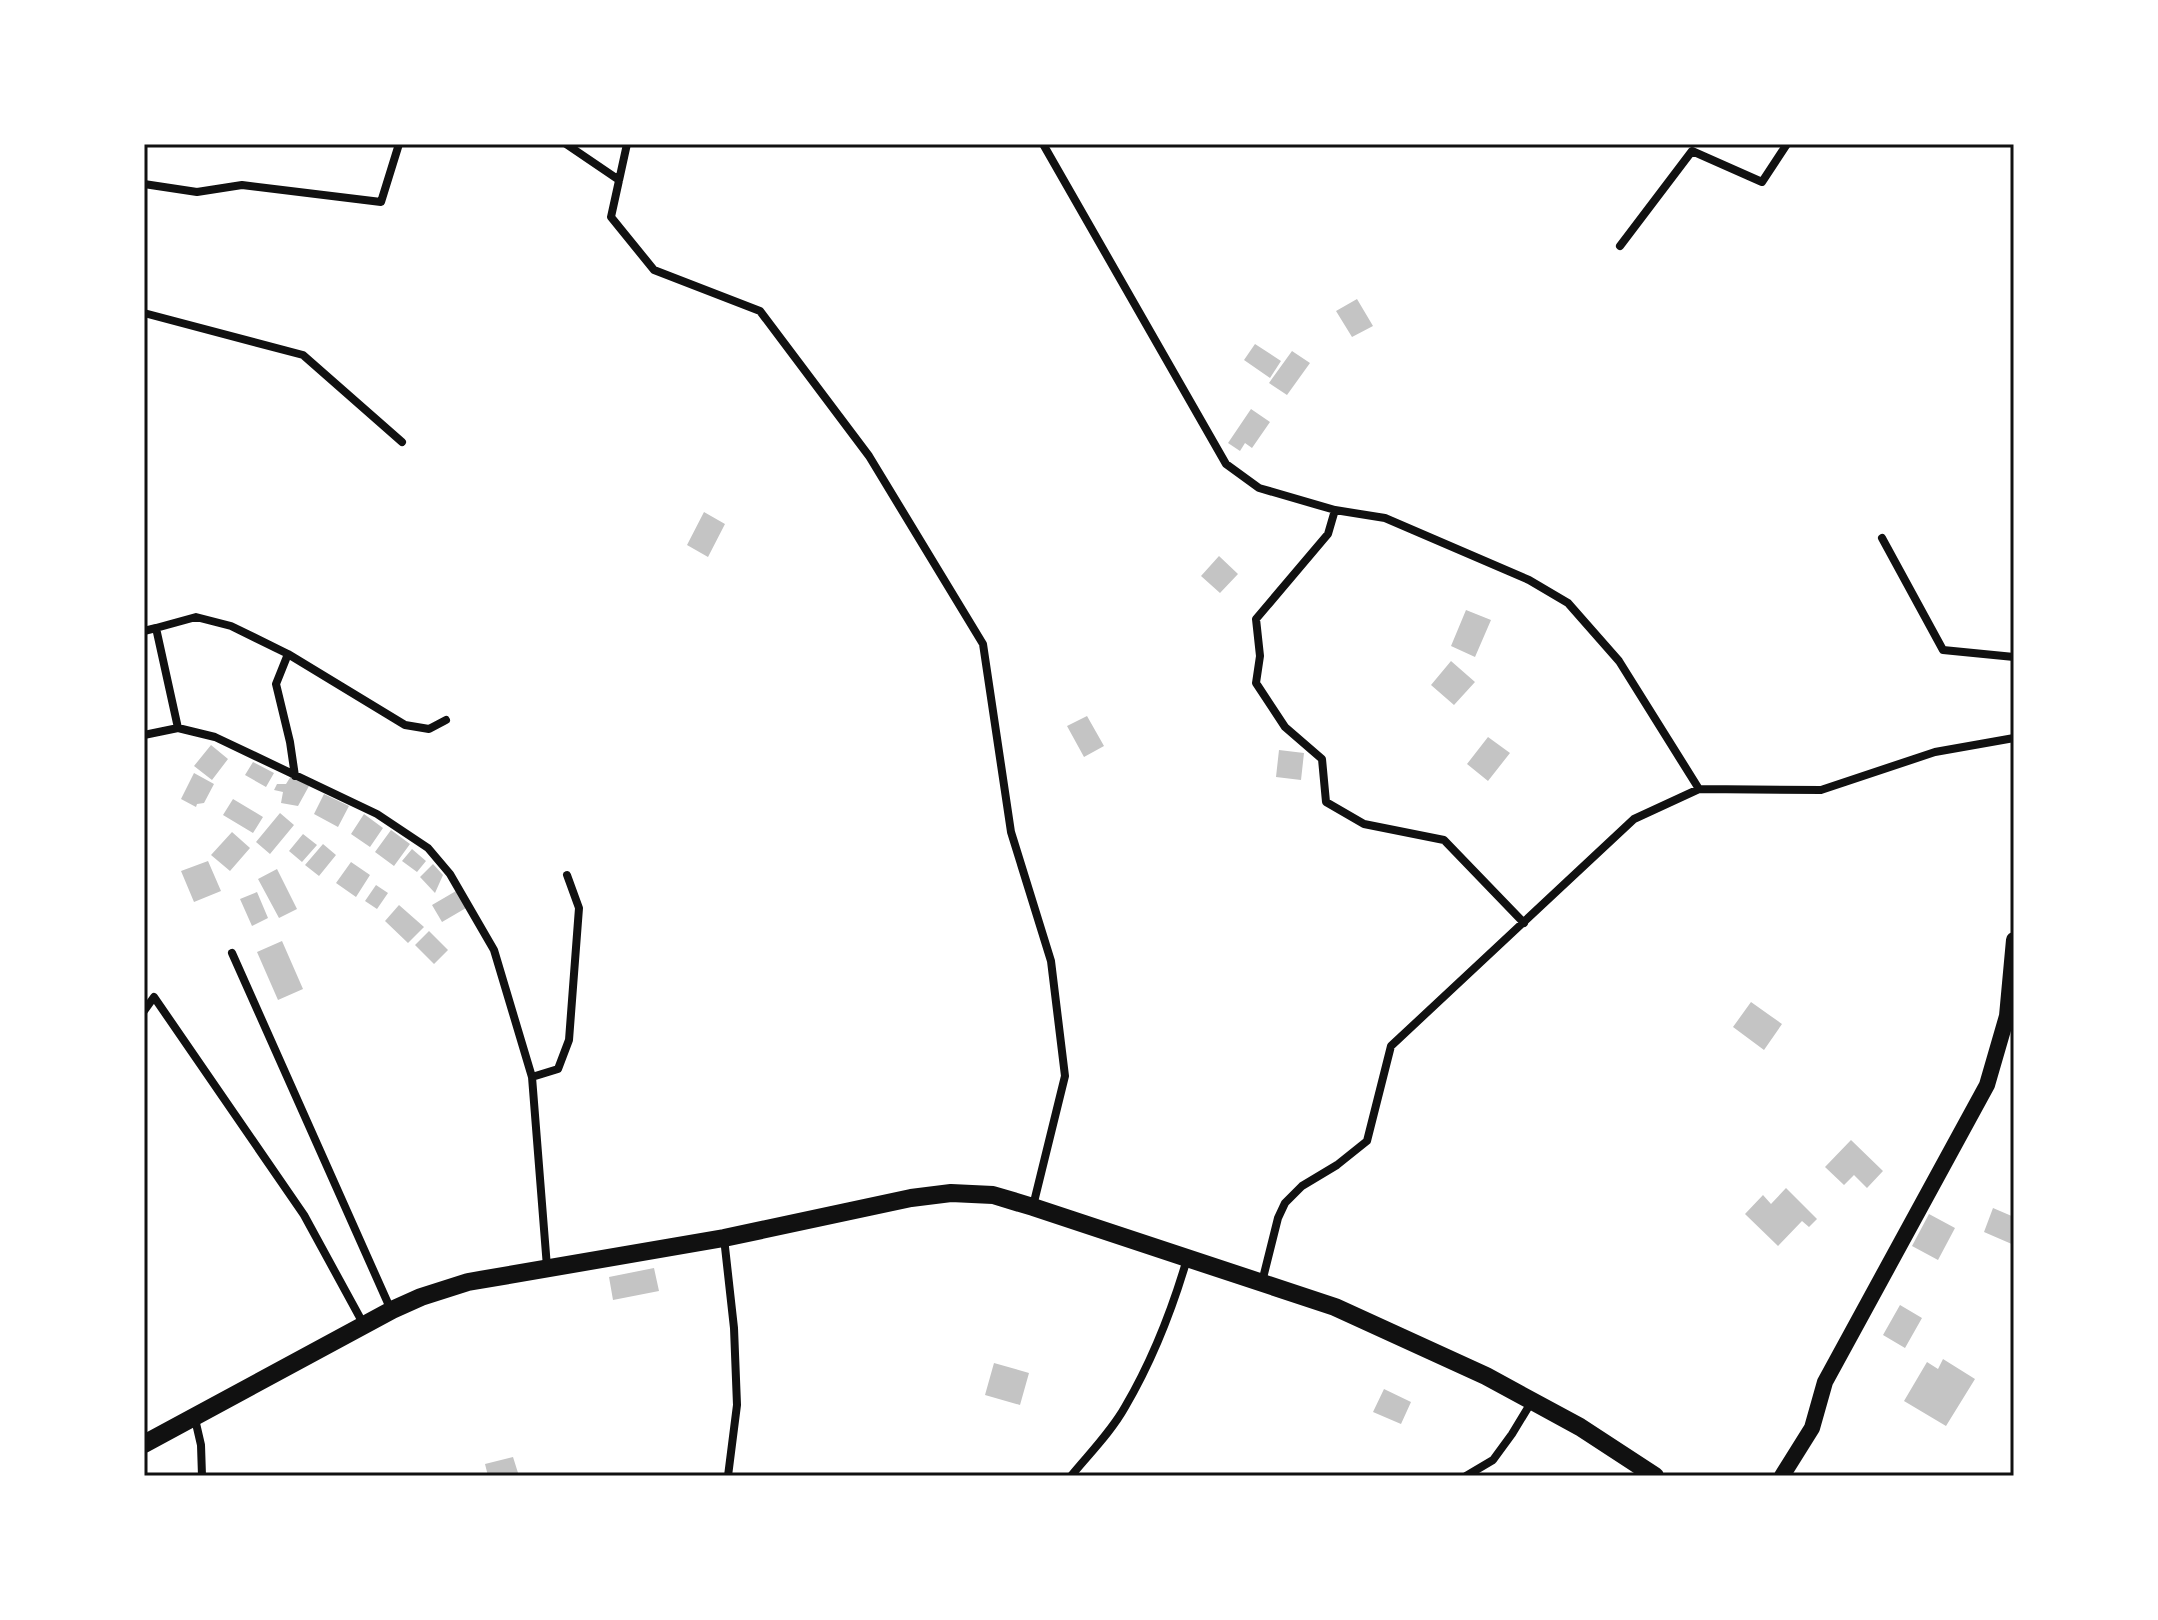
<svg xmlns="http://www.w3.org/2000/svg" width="2158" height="1620" viewBox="0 0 2158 1620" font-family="'Fira Sans Condensed',sans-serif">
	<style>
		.building { fill: #c4c4c4 }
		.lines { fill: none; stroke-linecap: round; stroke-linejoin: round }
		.minor { stroke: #111; stroke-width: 8 }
		.secondary { stroke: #111; stroke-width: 16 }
		.trunk { stroke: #111; stroke-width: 18 }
		.neatline { fill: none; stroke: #111; stroke-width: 3 }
	</style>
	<rect width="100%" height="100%" fill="#fff"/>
	<path class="building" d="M 1357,299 L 1373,326 L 1352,337 L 1336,311 Z
		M 1255,344 L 1281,361 L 1270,378 L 1244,360 Z
		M 1292,351 L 1310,363 L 1287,395 L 1269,383 Z
		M 1251,409 L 1270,422 L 1252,448 L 1245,443 L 1240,451 L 1228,443 Z
		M 704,512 L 725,524 L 708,557 L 687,545 Z
		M 1219,556 L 1238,574 L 1220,593 L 1201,576 Z
		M 1466,610 L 1491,620 L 1475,657 L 1451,646 Z
		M 1451,661 L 1475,682 L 1454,705 L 1431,685 Z
		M 1087,716 L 1104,746 L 1084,757 L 1067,726 Z
		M 1488,737 L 1510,753 L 1488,781 L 1467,764 Z
		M 211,745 L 228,759 L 212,780 L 194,766 Z
		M 1279,750 L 1304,753 L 1301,780 L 1276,777 Z
		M 253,762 L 274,773 L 266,787 L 245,775 Z
		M 194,773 L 214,784 L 204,803 L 197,804 L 196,807 L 181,799 Z
		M 291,776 L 309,786 L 298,806 L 281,803 L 283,792 L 274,790 L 277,784 L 286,784 Z
		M 324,794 L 349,806 L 338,827 L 314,814 Z
		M 233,799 L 263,817 L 253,833 L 223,815 Z
		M 280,813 L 294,825 L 270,854 L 256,842 Z
		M 364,814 L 383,828 L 370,847 L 351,834 Z
		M 391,830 L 410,844 L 394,866 L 375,852 Z
		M 232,832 L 250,848 L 230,871 L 211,855 Z
		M 303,834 L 317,845 L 302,862 L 289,851 Z
		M 323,844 L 336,855 L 319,876 L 305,865 Z
		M 412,849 L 426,861 L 417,872 L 402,861 Z
		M 208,861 L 221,891 L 194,902 L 181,871 Z
		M 351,862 L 370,875 L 356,897 L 336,883 Z
		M 433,864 L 443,875 L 435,893 L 420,877 Z
		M 277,869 L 297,909 L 279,918 L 258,879 Z
		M 376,885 L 388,893 L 377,909 L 365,901 Z
		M 456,891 L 466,908 L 442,922 L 432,905 Z
		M 257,892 L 268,918 L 252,926 L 240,899 Z
		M 399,905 L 424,927 L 408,943 L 385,921 Z
		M 429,931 L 448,950 L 434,964 L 415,945 Z
		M 282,941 L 303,989 L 278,1000 L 257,952 Z
		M 1751,1002 L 1782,1024 L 1764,1050 L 1733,1027 Z
		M 1851,1140 L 1883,1171 L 1867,1188 L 1854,1175 L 1844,1185 L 1825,1167 Z
		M 1786,1188 L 1817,1219 L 1809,1227 L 1802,1221 L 1778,1246 L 1745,1214 L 1763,1195 L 1771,1204 Z
		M 1993,1208 L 2014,1217 L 2014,1245 L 1984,1232 Z
		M 1929,1214 L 1955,1228 L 1938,1260 L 1912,1246 Z
		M 654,1268 L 659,1291 L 613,1300 L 609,1277 Z
		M 1900,1305 L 1922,1318 L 1905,1348 L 1883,1335 Z
		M 1943,1359 L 1975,1379 L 1946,1426 L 1904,1401 L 1927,1362 L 1938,1369 Z
		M 994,1363 L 1029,1373 L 1020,1405 L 985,1395 Z
		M 1384,1389 L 1411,1402 L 1401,1424 L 1373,1412 Z
		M 513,1457 L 519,1476 L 488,1476 L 485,1464 Z"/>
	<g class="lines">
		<path class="minor" d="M 566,144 L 619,180
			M 627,144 L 611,217 L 654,270 L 760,311 L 869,456 L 983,644 L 1011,832 L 1051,961 L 1065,1076 L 1033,1206
			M 1043,144 L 1226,464 L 1259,488 L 1335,510 L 1385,518 L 1529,580 L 1568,603 L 1619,661 L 1699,789
			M 144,184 L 197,192 L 242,185 L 381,202 L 399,144
			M 1620,246 L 1692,151 L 1762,182 L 1787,144
			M 144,313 L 303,355 L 402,442
			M 1335,510 L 1328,534 L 1256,619 L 1260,656 L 1256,683 L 1285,727 L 1322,759 L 1326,802 L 1364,824 L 1444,840 L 1524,923
			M 1882,538 L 1943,650 L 2014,657
			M 144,631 L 156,628
			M 288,654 L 276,684 L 290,742 L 295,776
			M 178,728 L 156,628 L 196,617 L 231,626 L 288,654 L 405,725 L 429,729 L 446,720
			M 144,735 L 178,728 L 215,737 L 377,814 L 428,848 L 450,874 L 494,950 L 532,1077 L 547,1267
			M 232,953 L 391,1310
			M 144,1011 L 154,997 L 304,1215 L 364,1325
			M 532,1077 L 558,1069 L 569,1040 L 579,908 L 567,875
			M 724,1238 L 734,1328 L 737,1405 L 728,1476
			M 1262,1282 L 1278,1218 L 1285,1203 L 1302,1186 L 1337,1165 L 1367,1141 L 1391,1046 L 1634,819 L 1699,789 L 1821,790 L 1935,752 L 2014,738
			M 195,1419 L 201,1445 L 202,1476
			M 1071,1476 C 1089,1454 1111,1432 1125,1407 C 1152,1361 1172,1310 1187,1259
			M 1466,1476 L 1493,1460 L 1512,1434 L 1532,1401"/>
		<path class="secondary" d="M 1782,1476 L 1812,1428 L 1825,1382 L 1987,1085 L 2007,1016 L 2014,940"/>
		<path class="trunk" d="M 144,1444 L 392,1310 L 421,1297 L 468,1282 L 724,1238 L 911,1198 L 951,1193 L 993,1195 L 1033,1207 L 1335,1307 L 1486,1376 L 1580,1427 L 1655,1476"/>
	</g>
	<rect width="2158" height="1620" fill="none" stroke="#ffffff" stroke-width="292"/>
	<rect x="146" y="146" width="1866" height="1328" class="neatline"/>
</svg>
